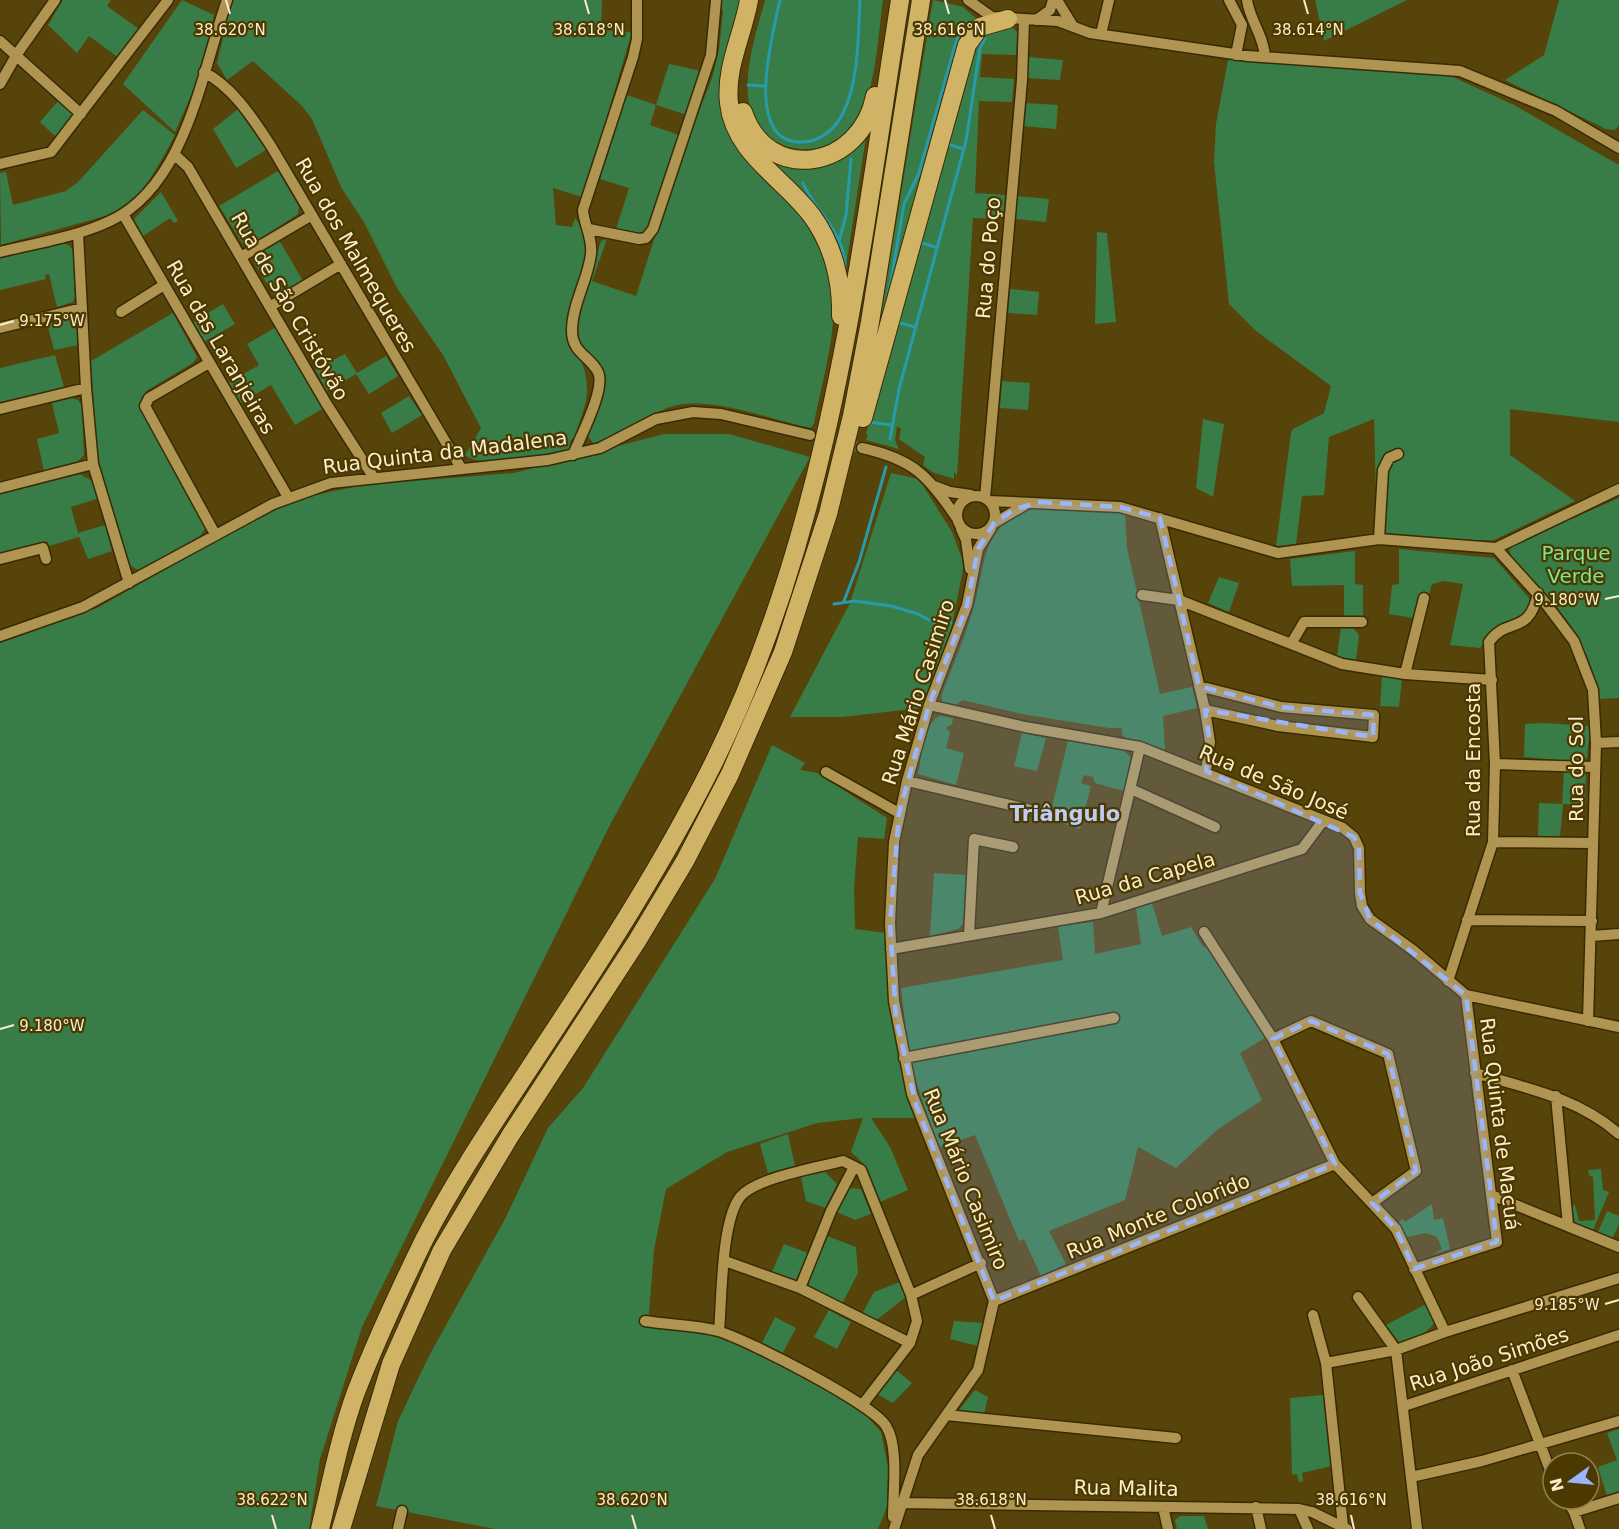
<svg xmlns="http://www.w3.org/2000/svg" width="1619" height="1529" viewBox="0 0 1619 1529" font-family="'DejaVu Sans',sans-serif">
	<style>
		.green { fill: #387d47 }
		.lines { fill: none; stroke-linecap: round; stroke-linejoin: round }
		.stream { stroke: #289baa; stroke-width: 3 }
		.minor-tunnel { stroke: #6f5d28; stroke-width: 10; stroke-dasharray: 10 5; stroke-linecap: butt }
		.minor-casing { stroke: #382b04; stroke-width: 13 }
		.highway-casing { stroke: #382b04; stroke-width: 20 }
		.minor { stroke: #af9551; stroke-width: 10 }
		.highway { stroke: #d1b366; stroke-width: 18 }
		.marked { fill: #9bb5fd; fill-opacity: 0.2; stroke: #9bb5fd; stroke-width: 4.5; stroke-dasharray: 12 8; stroke-linejoin: round }
		.ticks { fill: none; stroke: #fbedcb; stroke-width: 2 }
		.labels { text-anchor: middle; stroke-width: 4.5; stroke-linejoin: round; paint-order: stroke }
		.street-label { font-size: 20px; fill: #fbedcb; stroke: #4b3900 }
		.park-label { font-size: 20px; fill: #7ce691; stroke: #4b3900 }
		.neighbourhood-label { font-size: 21px; font-weight: bold; fill: #bcccf5; stroke: #4b3900 }
		.ticks-label { font-size: 15px; text-anchor: middle; fill: #fbedcb; stroke: #4b3900; stroke-width: 4.5; stroke-linejoin: round; paint-order: stroke }
	</style>
	<rect width="100%" height="100%" fill="#56440b"/>
	<path class="green" d="M 63,0 L 111,0 L 107,6 L 139,29 L 119,58 L 89,36 L 77,53 L 48,25 Z
		M 182,0 L 214,15 L 201,73 L 175,132 L 123,84 Z
		M 232,0 L 602,0 L 601,30 L 632,32 L 609,109 L 613,111 L 582,197 L 553,188 L 556,225 L 572,227 L 575,218 C 604,258 571,278 570,315 C 569,340 587,363 587,387 C 588,403 579,421 575,437 L 571,440 L 569,450 C 547,453 481,470 465,455 L 481,428 L 443,355 L 397,288 L 364,222 L 342,189 L 312,119 L 302,106 L 253,61 L 227,80 L 217,63 Z
		M 720,0 L 742,0 L 720,104 L 724,123 C 759,165 819,223 831,277 C 840,324 823,377 814,423 L 811,428 C 770,420 710,394 670,407 C 644,416 621,440 594,444 L 586,434 L 605,375 L 601,366 L 579,344 L 575,327 L 601,241 L 607,239 L 592,281 L 636,296 L 687,136 L 690,135 L 713,75 L 719,50 L 723,12 Z
		M 765,0 L 883,0 C 878,34 876,97 854,125 C 823,165 759,154 749,103 C 743,71 757,30 765,0 Z
		M 933,0 L 963,7 L 977,19 L 877,339 Z
		M 1315,0 L 1407,0 L 1324,41 Z
		M 1559,0 L 1619,0 L 1619,125 L 1615,130 L 1606,129 L 1505,80 L 1544,55 Z
		M 1000,27 L 1013,28 L 1018,33 L 1016,55 L 982,54 L 980,77 L 1014,79 L 1012,102 L 979,101 L 975,193 L 1005,195 L 1003,219 L 973,218 L 957,476 L 954,472 L 954,479 L 932,472 L 923,465 L 925,457 L 899,439 L 901,429 L 897,426 L 895,440 L 899,449 L 866,440 L 868,435 L 866,434 L 977,39 Z
		M 1028,57 L 1063,60 L 1060,80 L 1026,78 Z
		M 1228,60 L 1444,73 L 1514,105 L 1619,165 L 1619,422 L 1510,409 L 1510,455 L 1575,501 L 1494,540 L 1470,541 L 1377,532 L 1374,419 L 1329,437 L 1324,495 L 1302,496 L 1296,544 L 1276,546 L 1291,433 L 1293,429 L 1324,413 L 1331,386 L 1256,331 L 1229,304 L 1214,162 L 1216,124 Z
		M 669,64 L 701,71 L 687,115 L 656,105 L 650,125 L 679,135 L 653,224 L 641,236 L 616,229 L 629,188 L 600,179 L 627,95 L 656,105 Z
		M 60,99 L 76,112 L 75,117 L 56,137 L 40,122 Z
		M 1025,103 L 1058,105 L 1056,129 L 1023,126 Z
		M 238,109 L 266,150 L 236,168 L 213,129 Z
		M 143,110 L 175,135 C 159,164 145,195 116,213 L 1,245 L 0,173 L 6,172 L 13,205 L 66,191 L 78,182 Z
		M 866,137 L 846,266 L 845,280 L 762,152 C 806,167 832,179 866,137 Z
		M 278,171 L 299,207 L 298,214 L 250,245 L 244,246 L 219,206 Z
		M 161,192 L 178,221 L 174,223 L 170,218 L 143,236 L 134,219 Z
		M 1017,196 L 1049,199 L 1046,222 L 1015,219 Z
		M 1097,232 L 1107,233 L 1116,322 L 1095,324 Z
		M 279,240 L 303,281 L 274,295 L 253,261 L 255,255 Z
		M 60,243 L 69,245 L 73,251 L 75,297 L 73,302 L 57,307 L 49,274 L 45,275 L 46,279 L 0,290 L 0,258 Z
		M 1010,289 L 1039,292 L 1037,315 L 1008,313 Z
		M 223,304 L 235,324 L 204,342 L 193,322 Z
		M 173,313 L 197,357 L 193,363 L 146,391 L 140,407 L 206,528 L 200,536 L 140,571 L 128,564 L 98,464 L 91,361 Z
		M 67,318 L 73,319 L 76,323 L 78,345 L 54,350 L 47,323 Z
		M 276,327 L 322,409 L 295,425 L 271,385 L 241,403 L 228,383 L 259,365 L 247,344 Z
		M 345,354 L 357,373 L 386,356 L 398,376 L 369,394 L 356,374 L 327,391 L 315,369 Z
		M 55,355 L 64,387 L 0,402 L 0,368 Z
		M 1002,381 L 1030,383 L 1028,410 L 1000,408 Z
		M 409,396 L 422,415 L 392,433 L 381,413 Z
		M 71,398 L 78,400 L 82,406 L 84,455 L 77,462 L 44,471 L 37,439 L 59,433 L 52,403 Z
		M 1203,419 L 1224,424 L 1213,497 L 1196,488 Z
		M 664,434 L 729,434 L 810,457 L 611,823 L 362,1327 L 320,1459 L 309,1529 L 0,1529 L 0,643 L 97,608 L 246,524 L 298,499 L 362,485 L 514,473 Z
		M 891,473 L 919,479 L 952,532 L 964,564 L 950,635 L 921,708 L 842,717 L 790,717 L 850,603 Z
		M 80,474 L 92,481 L 97,499 L 71,507 L 78,533 L 105,525 L 112,551 L 88,559 L 79,537 L 49,546 L 47,541 L 0,554 L 0,494 Z
		M 1619,498 L 1619,698 L 1600,699 C 1594,667 1580,635 1559,610 C 1547,595 1513,567 1509,550 L 1516,543 Z
		M 1029,507 L 1112,510 L 1125,514 L 1127,548 L 1160,694 L 1192,687 L 1197,708 L 1163,716 L 1165,750 L 1126,739 L 1122,734 L 1122,728 L 1109,728 L 1022,714 L 962,700 L 956,705 L 942,702 L 942,694 C 952,668 963,642 971,616 C 987,570 976,532 1029,507 Z
		M 1399,549 L 1494,558 L 1529,598 L 1530,610 L 1492,630 L 1480,648 L 1450,645 L 1463,584 L 1444,581 L 1432,584 L 1428,598 L 1418,596 L 1413,618 L 1389,614 L 1392,585 L 1399,584 Z
		M 1355,551 L 1355,584 L 1363,585 L 1363,618 L 1344,618 L 1344,585 L 1292,586 L 1290,559 Z
		M 1219,577 L 1239,583 L 1229,612 L 1208,603 Z
		M 1341,627 L 1352,627 L 1359,635 L 1356,660 L 1337,656 Z
		M 1382,676 L 1402,678 L 1399,707 L 1380,706 Z
		M 940,716 L 953,718 L 952,724 L 946,728 L 950,733 L 946,748 L 964,753 L 956,785 L 918,774 C 922,757 923,723 940,716 Z
		M 1544,723 L 1590,726 L 1587,758 L 1582,762 L 1524,757 L 1525,724 Z
		M 1022,733 L 1046,738 L 1037,771 L 1014,766 Z
		M 1068,741 L 1121,749 L 1131,757 L 1124,791 L 1095,783 L 1093,777 L 1084,775 L 1081,783 L 1091,786 L 1080,829 L 1049,819 Z
		M 772,745 L 805,763 L 800,770 L 817,773 L 887,818 L 884,839 L 858,837 L 854,887 L 855,929 L 886,933 L 895,1027 L 914,1118 L 871,1118 L 890,1147 L 908,1190 L 880,1202 L 864,1164 L 851,1152 L 863,1118 L 817,1123 L 727,1152 L 666,1189 L 654,1250 L 648,1325 L 715,1333 L 839,1396 L 864,1413 L 881,1432 L 888,1467 L 887,1507 L 878,1529 L 495,1529 L 376,1506 L 398,1421 L 429,1356 L 505,1219 L 548,1128 L 583,1088 L 715,879 Z
		M 1564,770 L 1582,771 L 1586,774 L 1585,805 L 1563,804 L 1560,837 L 1538,836 L 1539,803 L 1562,804 Z
		M 934,873 L 966,875 L 963,924 L 958,929 L 930,936 Z
		M 1152,903 L 1162,936 L 1191,927 L 1203,947 L 1210,947 L 1265,1038 L 1240,1053 L 1262,1100 L 1218,1129 L 1176,1168 L 1138,1147 L 1125,1200 L 1049,1231 L 1066,1264 L 1041,1276 L 1024,1239 L 1019,1241 L 975,1135 L 938,1148 L 910,1062 L 901,988 L 1063,960 L 1058,926 L 1093,922 L 1095,954 L 1141,944 L 1136,908 Z
		M 788,1134 L 795,1166 L 768,1173 L 760,1144 Z
		M 1601,1169 L 1603,1190 L 1609,1192 L 1593,1230 L 1575,1223 L 1572,1206 L 1575,1205 L 1579,1221 L 1595,1220 L 1593,1177 L 1589,1175 L 1588,1170 Z
		M 825,1172 L 837,1184 L 825,1208 L 806,1201 L 801,1177 Z
		M 847,1188 L 861,1189 L 871,1214 L 855,1220 L 837,1212 Z
		M 1432,1204 L 1434,1220 L 1443,1218 L 1450,1249 L 1432,1255 L 1442,1249 L 1437,1237 L 1426,1233 L 1407,1237 L 1410,1248 L 1396,1224 L 1403,1219 L 1405,1222 Z
		M 1607,1211 L 1619,1216 L 1619,1224 L 1612,1239 L 1598,1232 Z
		M 827,1236 L 856,1247 L 858,1273 L 842,1304 L 811,1288 L 808,1283 Z
		M 784,1244 L 808,1253 L 796,1280 L 772,1272 Z
		M 900,1282 L 906,1297 L 875,1321 L 862,1314 L 874,1292 Z
		M 1426,1304 L 1435,1321 C 1428,1335 1412,1337 1399,1342 L 1386,1325 Z
		M 829,1310 L 851,1322 L 837,1349 L 814,1337 Z
		M 775,1317 L 796,1328 L 781,1356 L 761,1345 Z
		M 954,1321 L 983,1323 L 978,1346 L 950,1339 Z
		M 896,1370 L 912,1383 L 893,1403 L 877,1394 Z
		M 975,1390 L 988,1397 L 984,1415 L 959,1410 Z
		M 1323,1395 L 1331,1466 L 1302,1473 L 1303,1481 L 1299,1482 L 1297,1474 L 1292,1475 L 1290,1398 Z
		M 1619,1429 L 1619,1492 L 1607,1496 L 1598,1467 L 1617,1460 L 1607,1433 Z
		M 1180,1516 L 1204,1516 L 1208,1529 L 1177,1529 L 1175,1520 Z"/>
	<g class="lines">
		<path class="stream" d="M 780,0 C 773,33 741,146 804,142 C 821,141 836,128 843,113 C 859,81 858,36 860,0
			M 748,85 L 765,86
			M 947,144 L 963,149
			M 803,183 C 815,212 845,232 845,267
			M 839,241 L 846,215 L 851,159
			M 919,242 L 935,247
			M 889,292 L 904,204 L 919,173 L 956,42 L 965,22
			M 897,322 L 915,327
			M 869,422 L 891,425
			M 890,439 L 899,389 L 966,141 L 980,48 L 985,38
			M 844,601 L 859,562 L 886,467
			M 834,604 L 855,601 L 891,606 L 918,614 L 939,625 L 951,623"/>
		<path class="minor-tunnel" d="M 810,435 L 862,448"/>
		<g class="minor-casing">
			<path id="minor" d="M 968,0 L 992,17 L 1058,21 L 1090,33 L 1186,47 L 1248,56 L 1460,71 L 1556,111 L 1619,148
				M 1057,0 L 1073,26
				M 1229,0 L 1242,25 L 1236,55
				M 1247,0 C 1250,21 1264,36 1265,57
				M 1036,20 L 1050,10 L 1053,0
				M 1101,34 L 1109,0
				M 0,41 L 81,114
				M 204,72 C 234,88 253,119 271,146 L 461,468
				M 0,84 L 17,54 L 55,0
				M 174,154 L 188,167 L 326,403 L 374,478
				M 0,164 L 51,152 L 168,0
				M 123,214 L 288,497
				M 589,229 L 639,239 L 646,238 L 653,229 L 711,55 L 716,0
				M 78,233 L 86,388 L 93,464 L 129,583
				M 0,252 C 37,243 76,237 110,221 C 186,186 202,71 227,0
				M 241,257 L 312,215
				M 271,306 L 341,264
				M 121,312 L 164,285
				M 0,328 L 82,308
				M 209,363 L 149,398 L 145,406 L 215,534
				M 0,409 L 86,388
				M 862,448 C 912,459 927,474 956,517
				M 573,455 C 580,437 606,389 598,372 C 590,356 572,353 572,331 C 572,304 588,280 591,254 C 593,238 584,225 583,210 L 633,57 L 637,39 L 637,0
				M 934,486 L 950,492 L 971,495
				M 0,488 L 93,464
				M957 515a19 19 0 1 1 38 0a19 19 0 1 1-38 0Z
				M 985,498 L 1022,80 L 1024,20
				M 989,501 L 1120,507 L 1278,553 L 1379,539 L 1496,548 L 1619,489
				M 1160,518 L 1205,710 L 1210,742 L 1206,771
				M 994,523 L 1025,505
				M 961,529 L 966,540 L 970,569
				M 1379,539 L 1383,470 L 1389,458 L 1398,454
				M 1496,548 L 1543,600 L 1574,641 L 1593,690 L 1596,743 L 1588,1021
				M 0,559 L 43,548 L 46,559
				M 1142,595 L 1179,600 L 1342,664 L 1405,674 L 1492,680
				M 0,636 L 83,607 L 273,504 L 331,483 L 548,460 L 600,448 L 656,419 L 693,412 L 721,414 L 810,435
				M 1291,644 L 1304,622 L 1362,622
				M 1405,674 L 1424,598
				M 1199,686 L 1281,707 L 1374,715 L 1373,737 L 1278,726 L 1205,710
				M 929,705 L 1025,727 L 1140,747 L 1343,828 L 1354,837 L 1359,848 L 1360,893 L 1362,906 L 1370,919 L 1413,950 L 1466,995 L 1619,1027
				M 1596,743 L 1619,742
				M 1495,764 L 1594,767
				M 826,772 L 899,813
				M 907,781 L 1040,812
				M 1131,789 L 1215,827
				M 1493,842 L 1593,843
				M 1101,913 L 1140,747
				M 1467,920 L 1592,921
				M 1204,932 L 1273,1039 L 1335,1164 L 1396,1229 L 1445,1332
				M 969,935 L 974,839 L 1013,847
				M 1592,936 L 1619,934
				M 891,949 L 1101,913 L 1302,849 L 1323,821
				M 1448,981 L 1493,842 L 1495,764 L 1489,642 C 1507,616 1529,637 1538,593
				M 1273,1039 L 1311,1021 L 1388,1054 L 1416,1171 L 1372,1203
				M 904,1058 L 1114,1018
				M 1475,1073 C 1526,1088 1578,1098 1619,1134
				M 1556,1096 L 1568,1225
				M 1491,1195 L 1619,1247
				M 725,1261 L 800,1288 L 910,1343
				M 1414,1269 L 1497,1242 L 1466,995
				M 800,1288 L 831,1211 L 854,1167
				M 911,1295 L 981,1263
				M 1358,1297 L 1396,1350 L 1417,1529
				M 994,1301 L 1335,1164
				M 1313,1315 L 1326,1363 L 1343,1526
				M 645,1321 C 669,1325 696,1325 718,1331 C 746,1339 873,1404 886,1426 C 899,1446 893,1492 893,1517
				M 719,1331 C 722,1298 721,1222 740,1197 C 755,1178 819,1167 843,1161 L 861,1170 L 911,1295 L 917,1321 L 910,1343 L 863,1404
				M 1326,1363 L 1396,1350 L 1445,1332 L 1619,1278
				M 1512,1370 L 1553,1478
				M 1404,1406 L 1619,1335
				M 946,1415 L 1176,1438
				M 1411,1477 L 1482,1461 L 1619,1421
				M 1566,1499 L 1574,1512
				M 901,1503 L 1299,1509 L 1312,1512 L 1347,1529
				M 1163,1507 L 1168,1529
				M 1256,1507 L 1261,1529
				M 1299,1509 L 1308,1529
				M 398,1529 L 402,1511
				M 894,1529 L 918,1455 L 978,1370 L 994,1301 L 912,1094 L 894,1001 L 890,923 L 894,842 L 907,781 L 929,705 L 967,605 L 978,549 L 991,528
				M 1580,1529 L 1574,1512 L 1619,1498"/>
		</g>
		<g class="highway-casing">
			<path id="highway" d="M 749,0 C 743,35 725,67 729,103 C 734,153 785,179 812,216 C 833,245 842,281 841,316
				M 743,112 C 768,186 861,169 875,96
				M 863,418 L 967,45 L 980,27 L 1008,19
				M 320,1529 C 331,1483 340,1436 356,1392 C 376,1341 400,1289 424,1240 C 458,1174 501,1112 542,1049 C 603,957 663,864 713,764 C 831,525 859,260 900,0
				M 341,1529 L 391,1364 L 442,1250 L 510,1136 L 637,941 L 685,861 L 730,774 L 783,652 L 828,514 L 852,416 L 870,322 L 921,0"/>
		</g>
		<use href="#minor" class="minor"/>
		<use href="#highway" class="highway"/>
	</g>
	<path class="marked" d="M 1040,502 L 1120,507 L 1160,518 L 1199,686 L 1281,707 L 1374,715 L 1373,737 L 1205,710 L 1210,742 L 1206,771 L 1354,837 L 1359,848 L 1360,893 L 1370,919 L 1466,995 L 1497,1242 L 1414,1269 L 1396,1229 L 1372,1203 L 1416,1171 L 1388,1054 L 1311,1021 L 1273,1039 L 1335,1164 L 994,1301 L 916,1105 L 896,1018 L 890,923 L 899,813 L 929,705 L 967,605 L 978,549 L 994,523 L 1015,509 Z"/>
	<path class="ticks" d="M 226,0 L 230,14M 585,0 L 589,14M 945,0 L 949,14M 1304,0 L 1308,14M 0,325 L 14,321M 1605,599 L 1619,596M 0,1029 L 14,1025M 1605,1304 L 1619,1300M 272,1515 L 276,1529M 632,1515 L 636,1529M 991,1515 L 995,1529M 1351,1515 L 1354,1529"/>
	<g class="labels">
		<g class="street-label">
			<text transform="translate(356 255) rotate(60)" y="7">Rua dos Malmequeres</text>
			<text transform="translate(988 258) rotate(-85)" y="7">Rua do Poço</text>
			<text transform="translate(290 306) rotate(60)" y="7">Rua de São Cristóvão</text>
			<text transform="translate(221 347) rotate(60)" y="7">Rua das Laranjeiras</text>
			<text transform="translate(445 452) rotate(-7)" y="7">Rua Quinta da Madalena</text>
			<text transform="translate(918 692) rotate(-72)" y="7">Rua Mário Casimiro</text>
			<text transform="translate(1473 760) rotate(-90)" y="7">Rua da Encosta</text>
			<text transform="translate(1576 769) rotate(-90)" y="7">Rua do Sol</text>
			<text transform="translate(1274 782) rotate(23)" y="7">Rua de São José</text>
			<text transform="translate(1145 878) rotate(-16)" y="7">Rua da Capela</text>
			<text transform="translate(1500 1124) rotate(83)" y="7">Rua Quinta de Macuá</text>
			<text transform="translate(966 1179) rotate(68)" y="7">Rua Mário Casimiro</text>
			<text transform="translate(1158 1216) rotate(-22)" y="7">Rua Monte Colorido</text>
			<text transform="translate(1489 1359) rotate(-18)" y="7">Rua João Simões</text>
			<text transform="translate(1126 1488) rotate(1)" y="7">Rua Malita</text>
		</g>
		<g class="park-label">
			<text x="1576" y="560">Parque<tspan x="1576" dy="23">Verde</tspan></text>
		</g>
		<g class="neighbourhood-label">
			<text x="1065" y="821">Triângulo</text>
		</g>
	</g>
	<g class="ticks-label">
		<text x="230" y="35">38.620°N</text>
		<text x="589" y="35">38.618°N</text>
		<text x="949" y="35">38.616°N</text>
		<text x="1308" y="35">38.614°N</text>
		<text x="52" y="326">9.175°W</text>
		<text x="1567" y="605">9.180°W</text>
		<text x="52" y="1031">9.180°W</text>
		<text x="1567" y="1310">9.185°W</text>
		<text x="272" y="1505">38.622°N</text>
		<text x="632" y="1505">38.620°N</text>
		<text x="991" y="1505">38.618°N</text>
		<text x="1351" y="1505">38.616°N</text>
	</g>
	<g transform="translate(1571 1481) rotate(255)"><circle r="28" fill="#4b3900" stroke="#918151" stroke-width="1.5"/>
	<path d="M0-4.5L10 22L0 15L-10 22Z" fill="#9bb5fd"/>
	<text y="-9" font-size="16" font-weight="bold" text-anchor="middle" fill="#fbedcb">N</text>
	</g>
</svg>
